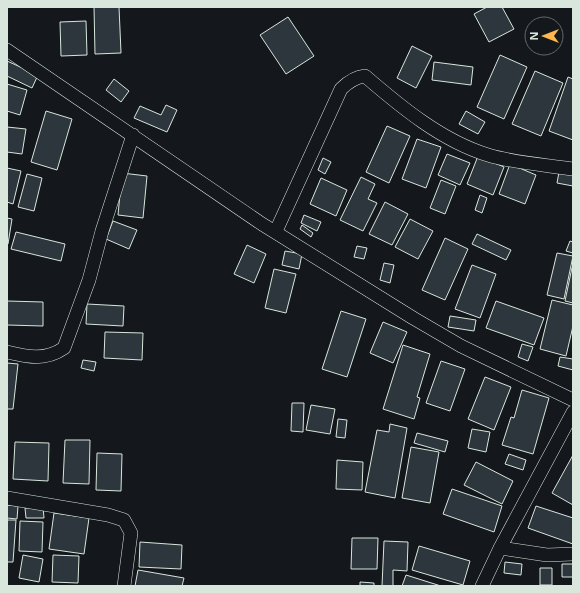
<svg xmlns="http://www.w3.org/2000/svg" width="580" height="593" viewBox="0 0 580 593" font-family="'Open Sans',sans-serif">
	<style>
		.building { fill: #2c363c; stroke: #d8e6dc }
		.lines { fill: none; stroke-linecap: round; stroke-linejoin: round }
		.minor-casing { stroke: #d8e6dc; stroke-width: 14 }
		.minor { stroke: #14181c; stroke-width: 13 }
	</style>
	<rect width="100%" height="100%" fill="#14181c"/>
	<path class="building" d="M 94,7 L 119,7 L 121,53 L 95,54 Z
		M 487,7 L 502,7 L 514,29 L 489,42 L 474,14 Z
		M 288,17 L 314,56 L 286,74 L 260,35 Z
		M 86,21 L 87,55 L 61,56 L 60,22 Z
		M 412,46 L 432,56 L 416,88 L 397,78 Z
		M 500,55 L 527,67 L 504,119 L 477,107 Z
		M 7,61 L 38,75 L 32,88 L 7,76 Z
		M 434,62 L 473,67 L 471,85 L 432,80 Z
		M 535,71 L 563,83 L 541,136 L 512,124 Z
		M 568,77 L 573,79 L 573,140 L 549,131 Z
		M 114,79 L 129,91 L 121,102 L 106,90 Z
		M 7,84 L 27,90 L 20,115 L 7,111 Z
		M 166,105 L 177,110 L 167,132 L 134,118 L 140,106 L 161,115 Z
		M 46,111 L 72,119 L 57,170 L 31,162 Z
		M 466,111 L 485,122 L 478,134 L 459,124 Z
		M 387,126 L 410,136 L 389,183 L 366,172 Z
		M 7,127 L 26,129 L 22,154 L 7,152 Z
		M 417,139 L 441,147 L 426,188 L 402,179 Z
		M 447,154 L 470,163 L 460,185 L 438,175 Z
		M 478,156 L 504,167 L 493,195 L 467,184 Z
		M 323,158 L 331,162 L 325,174 L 318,170 Z
		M 510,164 L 536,175 L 525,204 L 499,194 Z
		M 7,168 L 21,171 L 13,204 L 7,202 Z
		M 559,172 L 573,174 L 573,186 L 557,183 Z
		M 122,173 L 147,176 L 143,218 L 118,215 Z
		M 27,174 L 42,178 L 34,211 L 18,207 Z
		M 361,177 L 375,184 L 368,199 L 377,203 L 363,231 L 340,220 Z
		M 321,178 L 347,190 L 336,216 L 310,204 Z
		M 441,180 L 456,186 L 445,214 L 430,208 Z
		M 480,195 L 487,198 L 482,213 L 475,210 Z
		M 385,202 L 408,214 L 392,245 L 369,234 Z
		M 304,215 L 321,222 L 317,231 L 301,223 Z
		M 7,218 L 12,219 L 8,244 L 7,243 Z
		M 410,219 L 433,231 L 418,259 L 395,247 Z
		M 113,221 L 137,230 L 129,249 L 106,239 Z
		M 302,225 L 313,233 L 311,237 L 300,229 Z
		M 16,232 L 65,244 L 61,261 L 11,249 Z
		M 477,234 L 511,250 L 506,260 L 472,244 Z
		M 445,238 L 468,249 L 445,300 L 422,290 Z
		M 570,241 L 573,242 L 573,253 L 566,251 Z
		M 247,245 L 266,254 L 254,283 L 234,274 Z
		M 357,246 L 367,248 L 364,259 L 354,257 Z
		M 285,251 L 302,254 L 299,269 L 282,265 Z
		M 557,253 L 573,256 L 564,299 L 547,295 Z
		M 384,263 L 394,265 L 390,283 L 380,280 Z
		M 573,263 L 573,303 L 565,301 Z
		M 472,265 L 496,274 L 480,318 L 455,309 Z
		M 274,269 L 296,274 L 286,313 L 265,308 Z
		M 552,300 L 573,305 L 573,326 L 566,356 L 540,349 Z
		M 7,301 L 43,302 L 43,326 L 7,325 Z
		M 496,301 L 544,318 L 534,345 L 486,328 Z
		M 87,304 L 124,306 L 123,326 L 86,324 Z
		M 341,311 L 366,319 L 347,377 L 322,369 Z
		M 450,316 L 476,320 L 474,331 L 448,327 Z
		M 383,322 L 407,332 L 393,363 L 370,353 Z
		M 105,332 L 143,333 L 142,360 L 104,358 Z
		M 522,344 L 533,347 L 528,361 L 518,357 Z
		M 403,345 L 430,354 L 417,397 L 420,398 L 414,419 L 383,409 Z
		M 560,357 L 573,359 L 573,370 L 558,366 Z
		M 83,360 L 96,362 L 94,371 L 81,368 Z
		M 441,361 L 465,369 L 450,411 L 426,403 Z
		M 7,363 L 18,364 L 13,409 L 7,409 Z
		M 485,377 L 511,387 L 494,430 L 468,419 Z
		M 522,390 L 549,398 L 533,454 L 502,445 L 511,417 L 514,418 Z
		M 292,403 L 304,403 L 303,432 L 291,431 Z
		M 311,405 L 335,409 L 330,434 L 306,430 Z
		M 338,419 L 347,420 L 345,438 L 336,437 Z
		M 390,424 L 407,428 L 395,498 L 365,492 L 377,430 L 389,432 Z
		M 472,429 L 490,432 L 486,452 L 468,448 Z
		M 417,433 L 448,441 L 445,452 L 414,443 Z
		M 65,440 L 90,440 L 89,484 L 63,483 Z
		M 15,442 L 49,443 L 48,481 L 13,479 Z
		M 411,447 L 439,452 L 430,503 L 402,498 Z
		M 97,453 L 122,454 L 121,491 L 96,490 Z
		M 509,454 L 526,460 L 523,470 L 505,464 Z
		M 573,455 L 573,505 L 552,493 Z
		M 337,460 L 363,462 L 362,490 L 336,489 Z
		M 476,462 L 513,481 L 502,504 L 464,485 Z
		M 452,489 L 502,506 L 494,532 L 443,514 Z
		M 7,505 L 18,506 L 17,519 L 7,518 Z
		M 536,506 L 573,518 L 573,544 L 528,528 Z
		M 43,507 L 44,518 L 26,518 L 25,508 Z
		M 54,513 L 89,518 L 84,554 L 49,549 Z
		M 7,520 L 16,520 L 13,562 L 7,562 Z
		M 20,521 L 43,522 L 42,552 L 19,551 Z
		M 352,538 L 378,538 L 377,569 L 351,569 Z
		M 384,541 L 408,542 L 407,571 L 393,570 L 393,586 L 382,586 Z
		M 140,542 L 182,545 L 181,569 L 139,567 Z
		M 419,546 L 470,561 L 463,585 L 412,570 Z
		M 23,555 L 43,559 L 39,582 L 19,578 Z
		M 53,555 L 79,556 L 78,583 L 52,582 Z
		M 505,562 L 522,564 L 521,575 L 504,573 Z
		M 562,564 L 573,564 L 573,577 L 562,577 Z
		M 540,568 L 552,568 L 552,585 L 540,585 Z
		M 138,570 L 184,578 L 182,586 L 135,586 Z
		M 406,575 L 441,586 L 402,586 Z
		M 360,582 L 374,583 L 374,586 L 360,586 Z"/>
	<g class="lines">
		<g class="minor-casing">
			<path id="minor" d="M 7,50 L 262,224 L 413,318 L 461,346 L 573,400
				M 276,231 L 341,89 C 348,82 355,77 365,76 C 401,107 442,141 488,155 C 514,163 546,165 573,169
				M 7,352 C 28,357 45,361 64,348 L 89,280 L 102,231 L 133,135
				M 7,498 L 108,515 L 124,520 L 131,533 L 124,586
				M 500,548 L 547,555 L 573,554
				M 482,586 L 500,548 L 573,412"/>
		</g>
		<use href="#minor" class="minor"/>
	</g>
	<rect width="580" height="593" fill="none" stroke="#d8e6dc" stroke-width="16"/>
	<g transform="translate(544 36) rotate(270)"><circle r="19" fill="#14181c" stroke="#626a69"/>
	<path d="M0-3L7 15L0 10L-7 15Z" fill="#ffb74d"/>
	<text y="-6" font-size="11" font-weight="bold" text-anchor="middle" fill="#d8e6dc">N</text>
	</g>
</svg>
